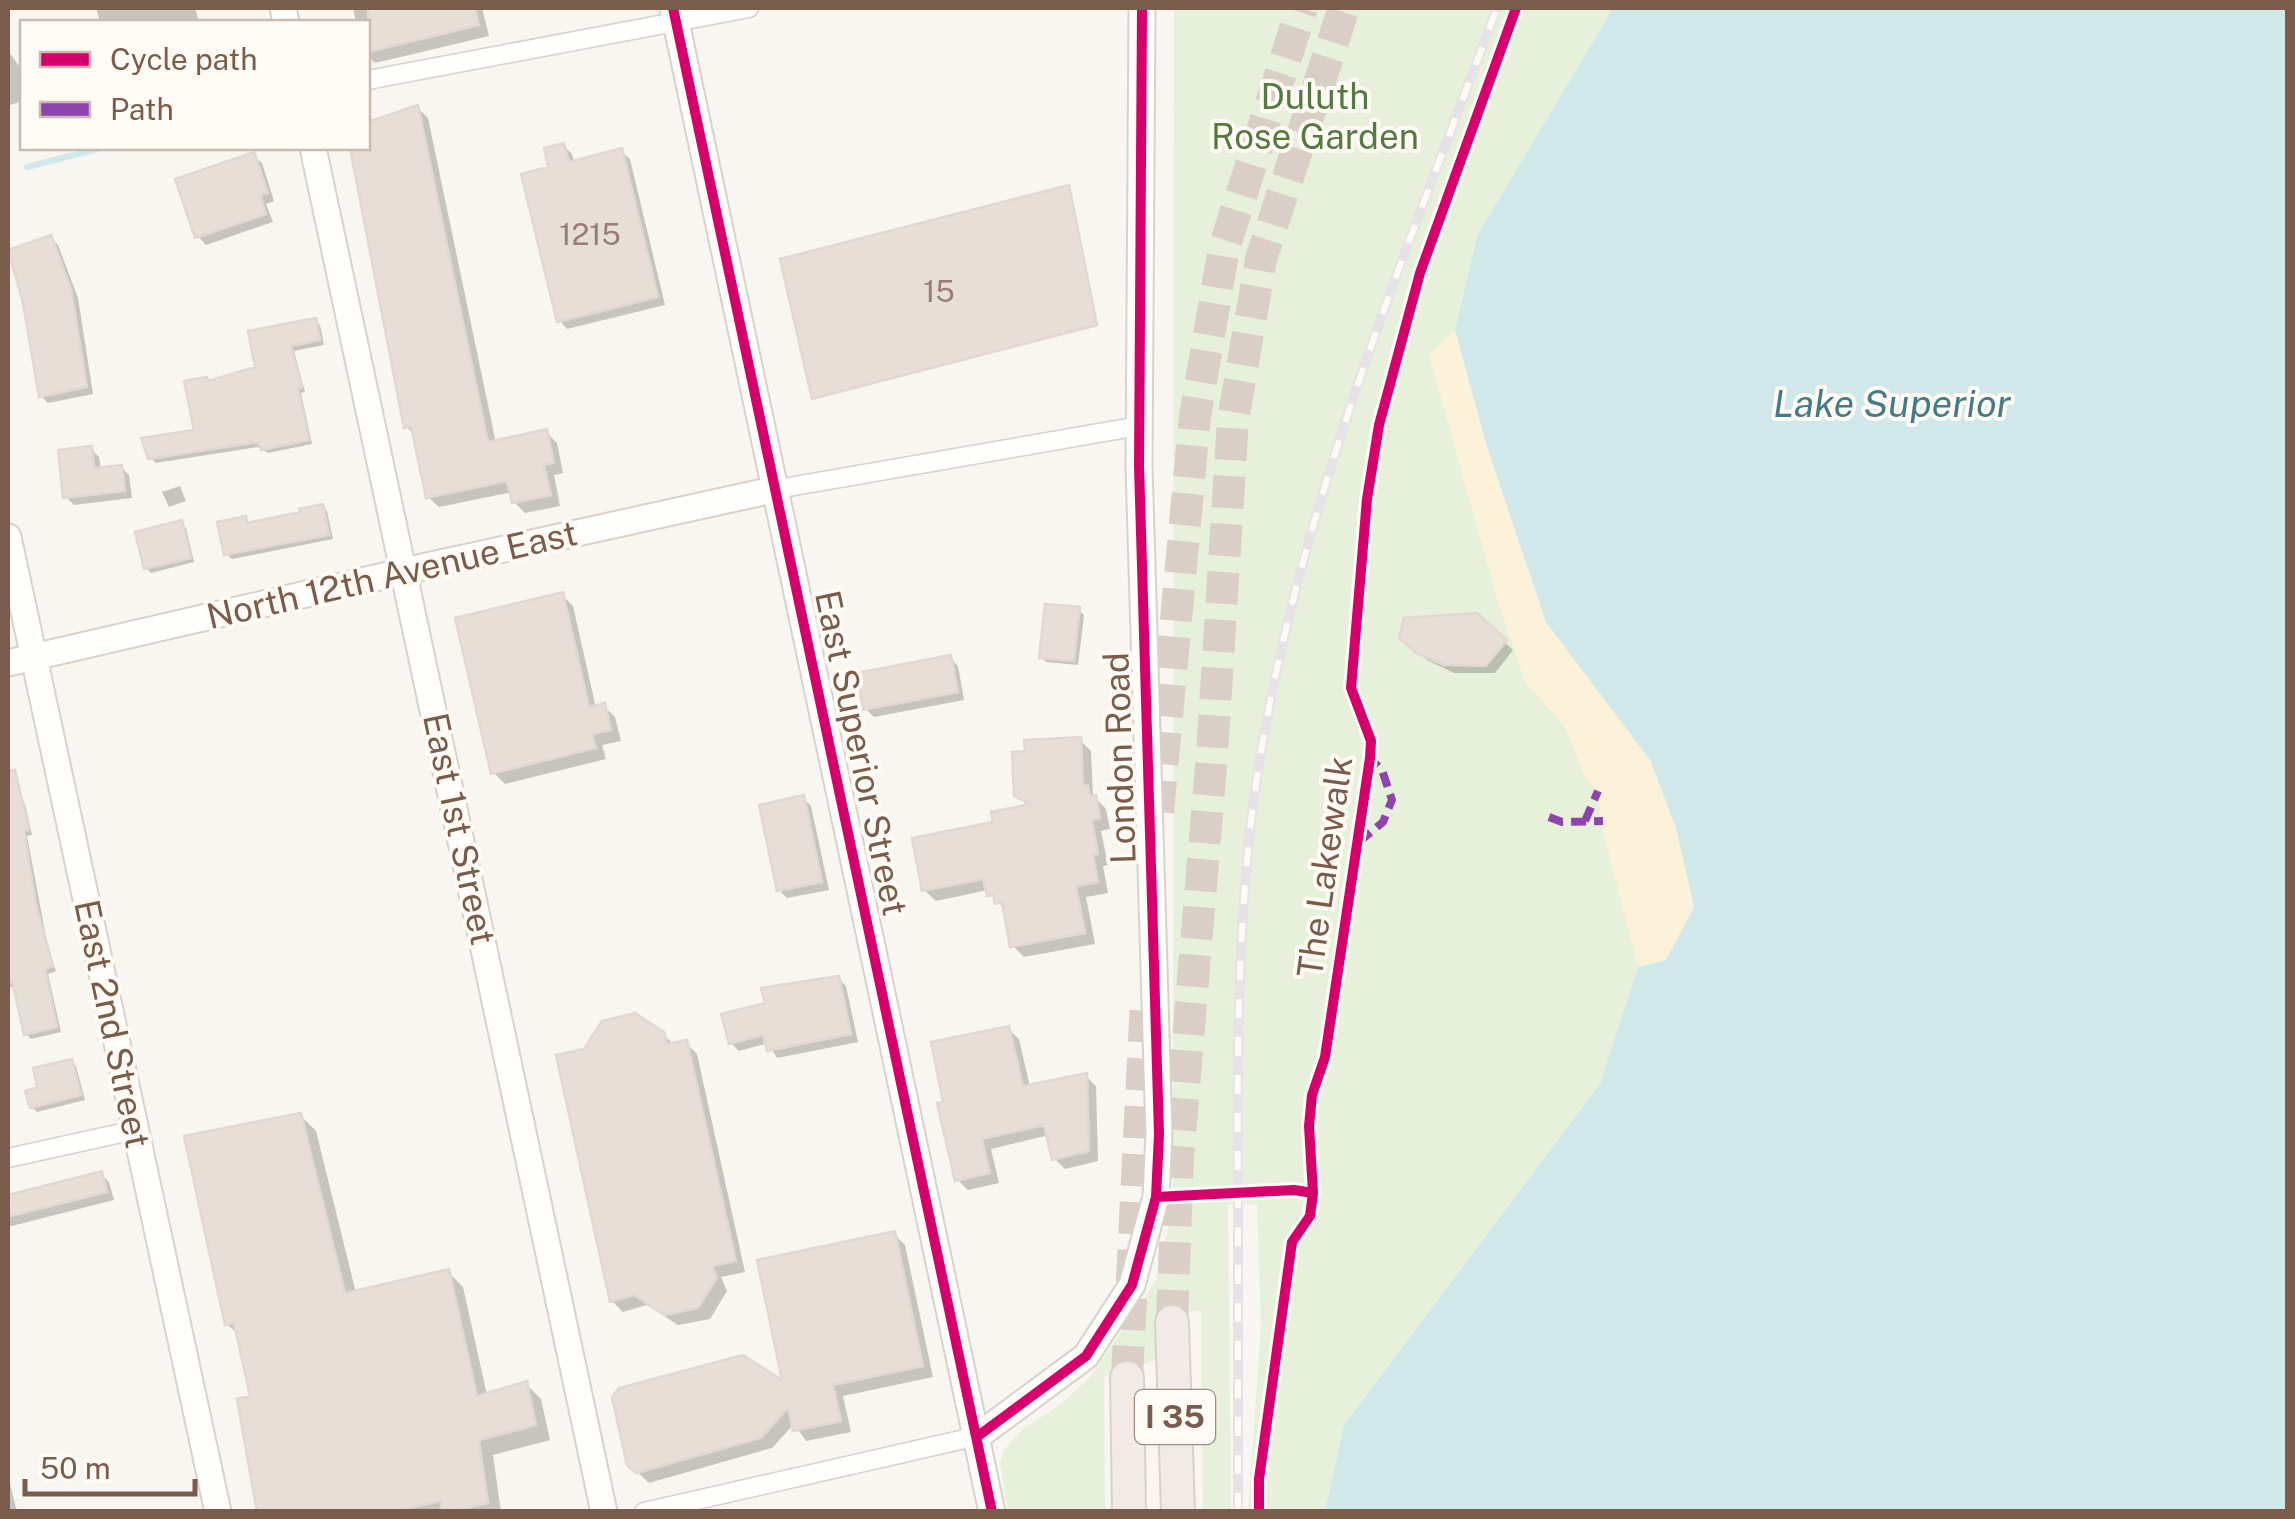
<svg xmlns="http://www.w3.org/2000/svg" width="2295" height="1519" viewBox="0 0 2295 1519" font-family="'Public Sans',sans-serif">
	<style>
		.green { fill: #e7f0db }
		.sand { fill: #fbf2d9 }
		.water { fill: #d0e8ea }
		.shadow { fill: #0003 }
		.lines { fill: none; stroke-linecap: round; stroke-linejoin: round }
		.stream { stroke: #d0e8ea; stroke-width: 6 }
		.building { fill: #e6ded7; stroke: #e2d8d2; stroke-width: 2.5 }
		.highway-tunnel { stroke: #d9cfc7; stroke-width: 32; stroke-dasharray: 32 16; stroke-linecap: butt }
		.street-casing { stroke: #d7d1cb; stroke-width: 21 }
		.secondary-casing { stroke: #d9d2cb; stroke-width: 29 }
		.highway-casing { stroke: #dad1cc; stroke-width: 36 }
		.street { stroke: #fefefd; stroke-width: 18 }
		.secondary { stroke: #fefefd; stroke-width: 25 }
		.highway { stroke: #f2eae7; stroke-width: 32 }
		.rail-casing { stroke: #e6e3e7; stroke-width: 10 }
		.rail { stroke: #fffaf3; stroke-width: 6; stroke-dasharray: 19; stroke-linecap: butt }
		.quiet { stroke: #8e44ad; stroke-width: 8; stroke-dasharray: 15 8; stroke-linecap: butt }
		.cycleway-casing { stroke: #fffaf3; stroke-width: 16 }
		.cycleway { stroke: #d6006c; stroke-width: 10 }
		.labels { text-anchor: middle; stroke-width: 8; stroke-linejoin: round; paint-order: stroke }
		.number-label { font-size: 30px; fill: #977e72 }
		.shield { fill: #fffaf3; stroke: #a28b7f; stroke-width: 2.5 }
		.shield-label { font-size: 32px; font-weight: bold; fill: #7a5c4d }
		.park-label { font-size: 35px; fill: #537a41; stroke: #fffaf3 }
		.street-label { font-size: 35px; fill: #7a5c4d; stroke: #fffaf3 }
		.water-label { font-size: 38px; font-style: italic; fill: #437c86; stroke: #fffaf3 }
	</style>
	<rect width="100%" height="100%" fill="#f9f5f0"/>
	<path class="green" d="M 1174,8 L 1613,8 L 1478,234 L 1666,960 L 1638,967 L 1600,1084 L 1344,1425 L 1325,1511 L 1248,1511 L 1261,1328 L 1257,1204 L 1228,1205 L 1231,1511 L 1203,1511 L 1201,1311 L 1159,1315 L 1155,1360 L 1104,1377 L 1105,1511 L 1008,1511 L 1000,1464 L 1004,1450 L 1024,1428 L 1060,1405 L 1090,1377 L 1156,1281 L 1173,1206 Z"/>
	<path class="sand" d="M 1455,330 L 1546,622 L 1650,760 L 1676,828 L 1695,907 L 1666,960 L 1638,967 L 1602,827 L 1598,791 L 1585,778 L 1566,728 L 1525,682 L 1496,595 L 1429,355 Z"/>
	<path class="water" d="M 1613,8 L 2287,8 L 2287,1511 L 1325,1511 L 1344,1425 L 1600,1084 L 1638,967 L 1666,960 L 1694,907 L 1676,828 L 1650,760 L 1546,622 L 1487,447 L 1455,330 L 1478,234 Z"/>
	<path class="shadow" d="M 96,8 L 195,8 L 199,22 L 100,22 Z
		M 353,8 L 482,8 L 489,36 L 375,63 L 368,56 L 368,22 L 356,22 Z
		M 10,53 L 19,66 L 22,65 L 22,101 L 8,106 Z
		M 418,108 L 428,118 L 496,443 L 546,432 L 557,443 L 563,473 L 554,475 L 560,506 L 525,513 L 514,502 L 512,492 L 439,507 L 428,497 L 415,436 L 407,427 L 353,148 L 368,148 L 368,124 Z
		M 564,146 L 572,154 L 574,163 L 621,151 L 630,159 L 665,305 L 567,329 L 559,320 L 551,169 Z
		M 253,155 L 262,163 L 274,201 L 266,204 L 273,222 L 206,245 L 198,236 Z
		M 1069,188 L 1098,326 L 814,397 Z
		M 51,238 L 58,245 L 78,298 L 93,394 L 48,403 L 41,396 Z
		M 315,320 L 320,325 L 324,345 L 294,351 L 305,392 L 301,393 L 312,444 L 268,453 L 258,447 L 156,463 L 150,458 L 197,432 L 206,379 L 210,383 L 258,369 Z
		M 91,449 L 99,457 L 101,470 L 121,467 L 129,475 L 132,498 L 74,505 L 66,497 Z
		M 180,486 L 186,501 L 169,507 L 162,492 Z
		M 322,506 L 327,511 L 333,539 L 232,559 L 226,554 L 245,518 L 250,525 Z
		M 181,523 L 186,528 L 194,562 L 151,573 L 146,568 Z
		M 562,595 L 573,606 L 596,708 L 604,706 L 615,717 L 621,741 L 602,745 L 606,759 L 505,784 L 494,773 Z
		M 1079,610 L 1084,615 L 1078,665 L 1046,662 L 1041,657 Z
		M 1476,616 L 1513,650 L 1495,673 L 1454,673 L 1427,660 L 1402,637 Z
		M 950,658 L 958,666 L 964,700 L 874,717 L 865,708 Z
		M 1080,740 L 1091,751 L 1093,795 L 1106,809 L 1110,829 L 1101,831 L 1108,865 L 1103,866 L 1108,893 L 1086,897 L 1095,944 L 1024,957 L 1013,946 L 1006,911 L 988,890 L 936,901 L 924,890 L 996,824 L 1028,807 L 1017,795 Z
		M 8,776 L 12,801 L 20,799 L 25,804 L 32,835 L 27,836 L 49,953 L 56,971 L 48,974 L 61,1032 L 31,1039 L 26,1034 L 16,986 L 8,988 Z
		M 803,798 L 811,806 L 829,890 L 787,898 L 779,890 Z
		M 838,978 L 846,986 L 858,1042 L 777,1058 L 768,1043 L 739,1051 L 731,1043 L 768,1005 Z
		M 1008,1029 L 1019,1039 L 1030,1087 L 1086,1076 L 1096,1086 L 1098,1161 L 1065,1169 L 1055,1159 L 1049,1135 L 991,1149 L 999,1183 L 968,1190 L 958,1180 L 946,1104 Z
		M 662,1033 L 674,1045 L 686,1043 L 697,1054 L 745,1272 L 721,1277 L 727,1291 L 710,1319 L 678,1325 L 647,1305 L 623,1312 L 612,1301 L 585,1051 Z
		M 71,1061 L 76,1066 L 85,1100 L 37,1112 L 32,1107 L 40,1089 Z
		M 301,1116 L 316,1131 L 356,1293 L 448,1272 L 463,1287 L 487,1395 L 526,1384 L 541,1399 L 550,1440 L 493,1455 L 501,1512 L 259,1512 L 253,1398 L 240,1336 L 227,1324 Z
		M 101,1174 L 109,1182 L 114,1200 L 8,1227 L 8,1197 Z
		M 894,1234 L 905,1245 L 933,1377 L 843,1396 L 851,1432 L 806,1441 L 794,1424 L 772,1448 L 649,1483 L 629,1464 L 786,1386 Z
		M 8,1480 L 10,1483 L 17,1512 L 8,1512 Z"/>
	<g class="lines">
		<path class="stream" d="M 27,167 L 101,148"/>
	</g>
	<path class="building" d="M 368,8 L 475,8 L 479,25 L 368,52 Z
		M 418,105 L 488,442 L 547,429 L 554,463 L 544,465 L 551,495 L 512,503 L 507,481 L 426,498 L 411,426 L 404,428 L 350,148 L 368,148 L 368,122 Z
		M 564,143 L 569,162 L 622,148 L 658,297 L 557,322 L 521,174 L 548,167 L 544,148 Z
		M 254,152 L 268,193 L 260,195 L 266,214 L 195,238 L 175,179 Z
		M 1069,185 L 1097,325 L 812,399 L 780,259 Z
		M 51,235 L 71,289 L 87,387 L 39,397 L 23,303 L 8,250 Z
		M 316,318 L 320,340 L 291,346 L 302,387 L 298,388 L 309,440 L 261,450 L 259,443 L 252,443 L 148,459 L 141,438 L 194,430 L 184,381 L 207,377 L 208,381 L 255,367 L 248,331 Z
		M 92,446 L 94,468 L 122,465 L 125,491 L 63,498 L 58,450 Z
		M 323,504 L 329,535 L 224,555 L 217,522 L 246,516 L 247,523 L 300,512 L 299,509 Z
		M 182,520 L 191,558 L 144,569 L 135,532 Z
		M 563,592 L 589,707 L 605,703 L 611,730 L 592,734 L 596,748 L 491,774 L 455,618 Z
		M 1045,604 L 1080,607 L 1074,661 L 1039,658 Z
		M 1477,613 L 1507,640 L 1486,666 L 1444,665 L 1416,653 L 1399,638 L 1404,618 Z
		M 951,655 L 958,692 L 863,710 L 857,673 Z
		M 1081,737 L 1083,784 L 1088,786 L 1090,796 L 1096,795 L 1100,818 L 1092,820 L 1098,854 L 1093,855 L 1098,882 L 1076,886 L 1085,933 L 1010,947 L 1002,902 L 995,904 L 993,895 L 987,896 L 983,879 L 922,891 L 912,838 L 993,822 L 991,812 L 1030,804 L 1014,796 L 1012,752 L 1025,751 L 1024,740 Z
		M 15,770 L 29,830 L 24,831 L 36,904 L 53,966 L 45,969 L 57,1027 L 24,1035 L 12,981 L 8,983 L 8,771 Z
		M 804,795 L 822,882 L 777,891 L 759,805 Z
		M 839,976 L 851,1034 L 767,1051 L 763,1035 L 729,1044 L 721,1014 L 765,1003 L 761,988 Z
		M 635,1013 L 664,1032 L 667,1044 L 687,1040 L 736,1261 L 712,1266 L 717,1278 L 698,1308 L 665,1315 L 634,1295 L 610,1302 L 556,1055 L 584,1049 L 602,1021 Z
		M 1009,1026 L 1023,1086 L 1087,1073 L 1089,1151 L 1052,1160 L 1044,1125 L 982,1139 L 990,1173 L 955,1181 L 937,1103 L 943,1102 L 931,1042 Z
		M 72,1059 L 81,1095 L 30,1108 L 25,1091 L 37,1087 L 33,1068 Z
		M 301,1113 L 345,1293 L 449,1269 L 477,1396 L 527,1381 L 536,1425 L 479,1440 L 488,1503 L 449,1512 L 441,1512 L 441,1501 L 392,1512 L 257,1512 L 237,1399 L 250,1396 L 234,1323 L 225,1325 L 184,1136 Z
		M 102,1171 L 107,1192 L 8,1217 L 8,1195 Z
		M 895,1231 L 923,1366 L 833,1385 L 841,1421 L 793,1431 L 788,1408 L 761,1438 L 636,1473 L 627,1465 L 612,1397 L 619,1388 L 743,1355 L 782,1380 L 757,1260 Z"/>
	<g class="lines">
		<path class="highway-tunnel" d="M 1158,812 L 1195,416 L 1224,248 L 1302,8
			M 1172,1322 L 1178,1158 L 1212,754 L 1233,420 L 1261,259 L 1344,8
			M 1127,1378 L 1146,1000"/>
		<g class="street-casing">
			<path id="street" d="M 368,80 L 749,8
				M 777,489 L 1139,426
				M 8,1158 L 135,1130
				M 644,1512 L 978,1436"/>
		</g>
		<g class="secondary-casing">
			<path id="secondary" d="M 283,8 L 286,22
				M 673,8 L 992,1512
				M 313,148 L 604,1512
				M 8,537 L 218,1512
				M 8,663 L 427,566 L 777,489
				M 978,1436 L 1086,1356 L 1132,1285 L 1156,1197 L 1159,1134 L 1139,466 L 1142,8"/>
		</g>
		<g class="highway-casing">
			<path id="highway" d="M 1172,1322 L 1178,1512
				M 1127,1378 L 1129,1512"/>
		</g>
		<use href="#street" class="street"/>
		<use href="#secondary" class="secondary"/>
		<use href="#highway" class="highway"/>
		<g class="rail-casing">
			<path id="rail" d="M 1238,1512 C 1238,1408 1238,1305 1238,1201 C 1237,1078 1237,953 1250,830 C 1283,543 1398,275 1497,8"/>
		</g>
		<use href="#rail" class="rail"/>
		<path class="quiet" d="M 1549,817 L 1562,822 L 1603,821
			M 1585,821 L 1598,791
			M 1359,842 L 1383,822 L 1392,800 L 1382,770 L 1370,758"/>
		<g class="cycleway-casing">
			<path id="cycleway" d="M 673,8 L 992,1512
				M 1156,1197 L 1294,1190 L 1313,1193
				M 978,1436 L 1086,1356 L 1132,1285 L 1156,1197 L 1159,1134 L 1139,466 L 1142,8
				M 1259,1512 L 1259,1479 L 1292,1242 L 1310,1216 L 1313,1193 L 1309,1126 L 1312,1095 L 1325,1057 L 1370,758 L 1371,741 L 1351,688 L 1367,499 L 1379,425 L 1420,273 L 1516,8"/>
		</g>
		<use href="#cycleway" class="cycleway"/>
	</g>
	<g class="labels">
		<g class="number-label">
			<text x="590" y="245">1215</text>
			<text x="939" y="302">15</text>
		</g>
		<rect class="shield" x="1135" y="1390" width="80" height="54" rx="8"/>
		<g class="shield-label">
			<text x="1175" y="1428">I 35</text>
		</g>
		<g class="park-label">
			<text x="1315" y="109">Duluth<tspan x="1315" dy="40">Rose Garden</tspan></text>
		</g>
		<g class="street-label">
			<text transform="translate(392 575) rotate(-13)" y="12">North 12th Avenue East</text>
			<text transform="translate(861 753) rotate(78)" y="12">East Superior Street</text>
			<text transform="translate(1120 758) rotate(-92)" y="12">London Road</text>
			<text transform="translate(459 829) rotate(78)" y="12">East 1st Street</text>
			<text transform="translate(1325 867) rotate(-82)" y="12">The Lakewalk</text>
			<text transform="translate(112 1024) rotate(78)" y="12">East 2nd Street</text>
		</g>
		<g class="water-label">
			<text x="1892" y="417">Lake Superior</text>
		</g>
	</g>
	<rect width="2295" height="1519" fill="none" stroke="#7a5c4d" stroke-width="20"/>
	<rect x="20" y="20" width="350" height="130" fill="#fffaf3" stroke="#cabbb1" stroke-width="2.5"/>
	<rect x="40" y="52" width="50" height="15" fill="#d6006c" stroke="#cabbb1" stroke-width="2.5"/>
	<text x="110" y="70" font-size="30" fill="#7a5c4d">Cycle path</text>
	<rect x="40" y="102" width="50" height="15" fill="#8e44ad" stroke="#cabbb1" stroke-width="2.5"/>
	<text x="110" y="120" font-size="30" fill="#7a5c4d">Path</text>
	<path d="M25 1479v15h170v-15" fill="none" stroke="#7a5c4d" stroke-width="5"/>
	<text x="40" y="1479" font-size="30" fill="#7a5c4d" stroke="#fffaf3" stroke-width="8" paint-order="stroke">50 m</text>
</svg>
